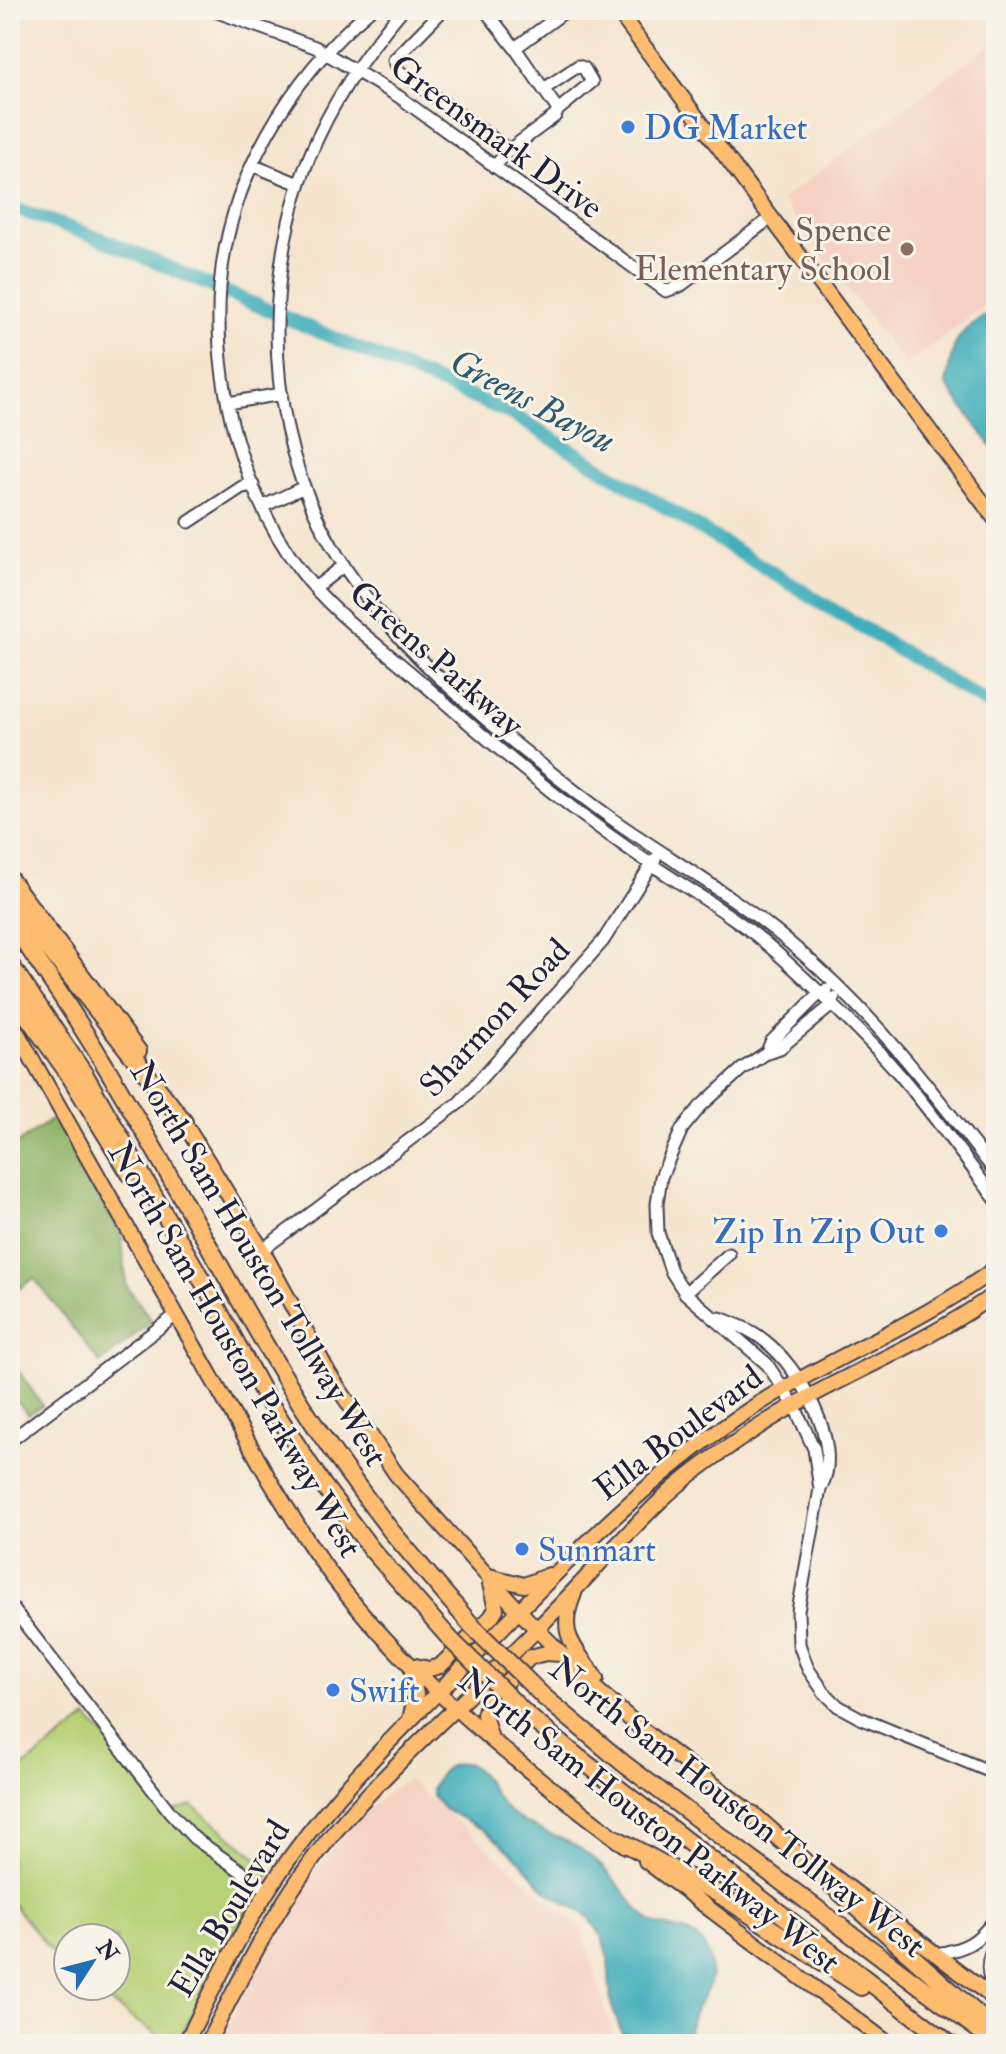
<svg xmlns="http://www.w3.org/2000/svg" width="1006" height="2054" viewBox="0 0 1006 2054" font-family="'IM FELL Double Pica',serif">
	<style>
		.built { fill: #f5d2c3 }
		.green { fill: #b7d177; stroke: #6c7a59; stroke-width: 2 }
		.forest { fill: #91b368; stroke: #5a6a52; stroke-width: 2 }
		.water { fill: #3faebb; stroke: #30687b; stroke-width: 2 }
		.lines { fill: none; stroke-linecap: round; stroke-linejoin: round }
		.river { stroke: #3faebb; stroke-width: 14 }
		.minor-casing { stroke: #423f51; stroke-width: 15 }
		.major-casing { stroke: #423f51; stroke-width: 18 }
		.highway-casing { stroke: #423f51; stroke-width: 20 }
		.minor { stroke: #fff; stroke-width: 11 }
		.major { stroke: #fdbc6f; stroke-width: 14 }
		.highway { stroke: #fdbc6f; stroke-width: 16 }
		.highway-bridge-casing { stroke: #423f51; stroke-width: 20; stroke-linecap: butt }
		.highway-bridge { stroke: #fdbc6f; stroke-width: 16 }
		.shop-dot { fill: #3f7fe0; stroke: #f7f3e8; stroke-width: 3 }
		.education-dot { fill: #8d6e63; stroke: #f7f3e8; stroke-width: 3 }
		.labels { text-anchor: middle; stroke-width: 6; stroke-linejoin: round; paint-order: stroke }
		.shop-label { font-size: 34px; fill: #366cbe; stroke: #f7f3e8; text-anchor: start }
		.street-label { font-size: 34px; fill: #22223b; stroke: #f7f3e8 }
		.education-label { font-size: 34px; fill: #785e54; stroke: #f7f3e8; text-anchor: end }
		.water-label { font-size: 36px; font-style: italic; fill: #2e5a6e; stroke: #f7f3e8 }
	</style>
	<rect width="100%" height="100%" fill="#f7f3e8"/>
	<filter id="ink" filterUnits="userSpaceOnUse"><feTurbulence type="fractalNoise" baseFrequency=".0125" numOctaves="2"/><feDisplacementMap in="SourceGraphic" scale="16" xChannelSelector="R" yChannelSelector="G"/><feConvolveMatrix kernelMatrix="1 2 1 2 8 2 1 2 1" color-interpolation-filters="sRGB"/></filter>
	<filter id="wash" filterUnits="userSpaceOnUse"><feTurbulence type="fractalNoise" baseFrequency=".006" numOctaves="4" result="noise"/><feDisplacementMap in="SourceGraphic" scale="32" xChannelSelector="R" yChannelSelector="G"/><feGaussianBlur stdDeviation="1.8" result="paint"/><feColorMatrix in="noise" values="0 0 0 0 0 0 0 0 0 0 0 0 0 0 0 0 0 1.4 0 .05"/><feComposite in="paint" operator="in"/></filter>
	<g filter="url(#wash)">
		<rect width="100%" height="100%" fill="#f5e5cf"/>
		<path class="built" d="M 996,40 L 996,298 L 905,365 L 781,200 Z
			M 407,1779 L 582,1929 L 616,2044 L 218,2044 L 281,1921 L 311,1876 L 352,1825 L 372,1806 Z"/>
		<path class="green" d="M 87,1718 L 121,1752 L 148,1796 L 169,1812 L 192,1805 L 272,1870 L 233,1936 L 181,2036 L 163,2039 L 85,1986 L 116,1986 L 116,1938 L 68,1938 L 68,1972 L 10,1901 L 10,1777 Z"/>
		<path class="forest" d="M 55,1117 L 122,1237 L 126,1285 L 152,1321 L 100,1363 L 34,1278 L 10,1295 L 10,1149 Z
			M 10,1359 L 43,1406 L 28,1414 L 10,1393 Z"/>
		<path class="water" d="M 996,307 L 996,452 L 946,385 C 955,334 954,337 996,307 Z
			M 466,1763 C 487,1771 492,1798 510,1813 C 532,1830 558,1834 581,1849 C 613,1871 623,1896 649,1920 C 662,1929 678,1927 691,1934 C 708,1943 715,1967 709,1984 C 706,1994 698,2003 694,2013 C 690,2022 689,2034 687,2044 L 626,2044 L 611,2004 L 608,1958 L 601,1935 L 589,1917 L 545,1890 L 522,1862 L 486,1831 L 444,1809 L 433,1797 L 432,1788 C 440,1771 447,1763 466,1763 Z"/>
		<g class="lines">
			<path class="river" d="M 10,207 L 99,238 L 512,414 L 996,709"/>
		</g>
	</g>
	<g filter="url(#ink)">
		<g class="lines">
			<g class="minor-casing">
				<path id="minor" d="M 212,10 L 315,47 L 398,96 L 666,291 L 680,286 L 772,217
					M 370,10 C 289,78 228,180 220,287 C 213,384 241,491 300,570 C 333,615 385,649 427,687 C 492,744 558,800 629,849 C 678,884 733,913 777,953 C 820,992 863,1032 900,1075 C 934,1115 965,1158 996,1200
					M 402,10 C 321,105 279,199 277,324 C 275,502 358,611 488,721 C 530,756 573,791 618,823 C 676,863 737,898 791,944 C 871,1010 933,1091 996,1173
					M 443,10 L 394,60 L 399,71 L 509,150 L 494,167
					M 485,10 L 515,48 L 567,10
					M 544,89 L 578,66 L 584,68 L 592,82 L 558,110
					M 509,150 L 555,116 L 558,110 L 515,48
					M 252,165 L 299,184
					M 228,403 L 282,394
					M 264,506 L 304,487
					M 189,522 L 242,487 L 253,485
					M 316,587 L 342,567
					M 834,998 L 832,1005 L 780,1048 L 767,1052 L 742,1069 L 701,1106 L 682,1129 L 661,1177 L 657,1204 L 658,1233 L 671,1271 L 685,1293 L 767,1364 L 794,1405 L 814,1449 L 820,1489 L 798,1611 L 799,1644 L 808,1669 L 824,1692 L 838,1706 L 860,1718 L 996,1774
					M 767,1052 L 771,1042 L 820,993 L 827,990
					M 262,1250 L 459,1103 L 603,941 L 655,859
					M 685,1293 L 729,1254
					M 720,1318 C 735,1324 752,1330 765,1341 C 799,1367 843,1443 822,1485
					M 10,1441 L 176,1315
					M 10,1605 L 170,1812 L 194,1838 L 268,1890
					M 996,1943 C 985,1960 986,1975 996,1992
					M 936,1954 C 966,1949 977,1943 996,1918"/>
			</g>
			<g class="major-casing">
				<path id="major" d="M 617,10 L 996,520
					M 10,878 L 139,1051
					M 10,1020 L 269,1479 C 291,1515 313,1552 339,1585 C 420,1688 523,1768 626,1846
					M 178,1113 L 262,1250 L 329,1374 L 396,1474 L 519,1611 L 597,1690 L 644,1731 L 761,1821
					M 489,1576 L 524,1585 L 549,1575
					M 574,1594 C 556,1636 576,1647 596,1679
					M 411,1665 L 429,1669 L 440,1666 L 491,1617 L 496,1609 L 490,1584
					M 410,1719 L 416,1695 L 411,1665
					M 491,1739 L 484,1715 L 488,1701 L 530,1657 L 546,1653 L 560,1654
					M 646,1861 L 889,2044
					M 819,1865 L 996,2000
					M 185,2044 C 218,1979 249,1914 292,1855 C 352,1772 430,1702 501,1629 C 576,1552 651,1476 740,1416 C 822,1360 916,1327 996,1268
					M 207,2044 C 244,1972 279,1899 331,1836 C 393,1762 468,1699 536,1630 C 577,1589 616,1544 658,1503 C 686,1476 720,1452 754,1430 C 831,1378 921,1348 996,1293"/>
			</g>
			<g class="highway-casing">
				<path id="highway" d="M 10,899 L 184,1122
					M 10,922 C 117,1067 195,1229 288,1383 C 319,1435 355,1484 392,1532
					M 10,964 L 85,1075 L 211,1296 L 265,1396 L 323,1485 L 372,1550
					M 10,992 L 68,1073 L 130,1174
					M 544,1697 L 623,1763 L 996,2043
					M 527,1715 L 574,1754 L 950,2044
					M 752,1814 L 996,2031
					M 617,1839 L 717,1893 L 861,1987"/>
			</g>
			<use href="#minor" class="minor"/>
			<use href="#major" class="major"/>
			<use href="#highway" class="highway"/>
			<g class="highway-bridge-casing">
				<path id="highway-bridge" d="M 392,1532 L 473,1627 L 544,1697
					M 372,1550 L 451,1640 L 527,1715"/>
			</g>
			<use href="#highway-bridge" class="highway-bridge"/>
		</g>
	</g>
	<g class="shop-dot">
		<circle cx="628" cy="127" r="8"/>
		<circle cx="941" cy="1231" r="8"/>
		<circle cx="522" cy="1549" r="8"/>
		<circle cx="333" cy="1690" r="8"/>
	</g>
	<circle class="education-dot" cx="907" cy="249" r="8"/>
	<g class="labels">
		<g class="shop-label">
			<text x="644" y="139">DG Market</text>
			<text x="925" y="1243" text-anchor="end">Zip In Zip Out</text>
			<text x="538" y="1561">Sunmart</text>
			<text x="349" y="1702">Swift</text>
		</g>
		<g class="street-label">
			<text transform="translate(497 136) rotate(36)" y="12">Greensmark Drive</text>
			<text transform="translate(437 658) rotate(41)" y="12">Greens Parkway</text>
			<text transform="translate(494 1017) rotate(-47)" y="12">Sharmon Road</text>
			<text transform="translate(260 1263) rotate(59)" y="12">North Sam Houston Tollway West</text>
			<text transform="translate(236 1349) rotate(60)" y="12">North Sam Houston Parkway West</text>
			<text transform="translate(678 1432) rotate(-37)" y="12">Ella Boulevard</text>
			<text transform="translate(738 1806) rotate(38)" y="12">North Sam Houston Tollway West</text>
			<text transform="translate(650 1820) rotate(38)" y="12">North Sam Houston Parkway West</text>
			<text transform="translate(229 1908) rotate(-59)" y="12">Ella Boulevard</text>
		</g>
		<g class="education-label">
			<text x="891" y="241">Spence<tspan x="891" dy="39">Elementary School</tspan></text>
		</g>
		<g class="water-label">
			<text transform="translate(533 400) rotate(28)" y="13">Greens Bayou</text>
		</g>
	</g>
	<rect width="1006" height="2054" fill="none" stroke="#f7f3e8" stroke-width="40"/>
	<g transform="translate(92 1962) rotate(54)"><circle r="38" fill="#f7f3e8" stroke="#a29fa3" stroke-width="2"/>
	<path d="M0-6L14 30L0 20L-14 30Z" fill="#1f6fb2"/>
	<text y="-12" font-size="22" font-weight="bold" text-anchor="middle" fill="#22223b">N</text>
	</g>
</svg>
